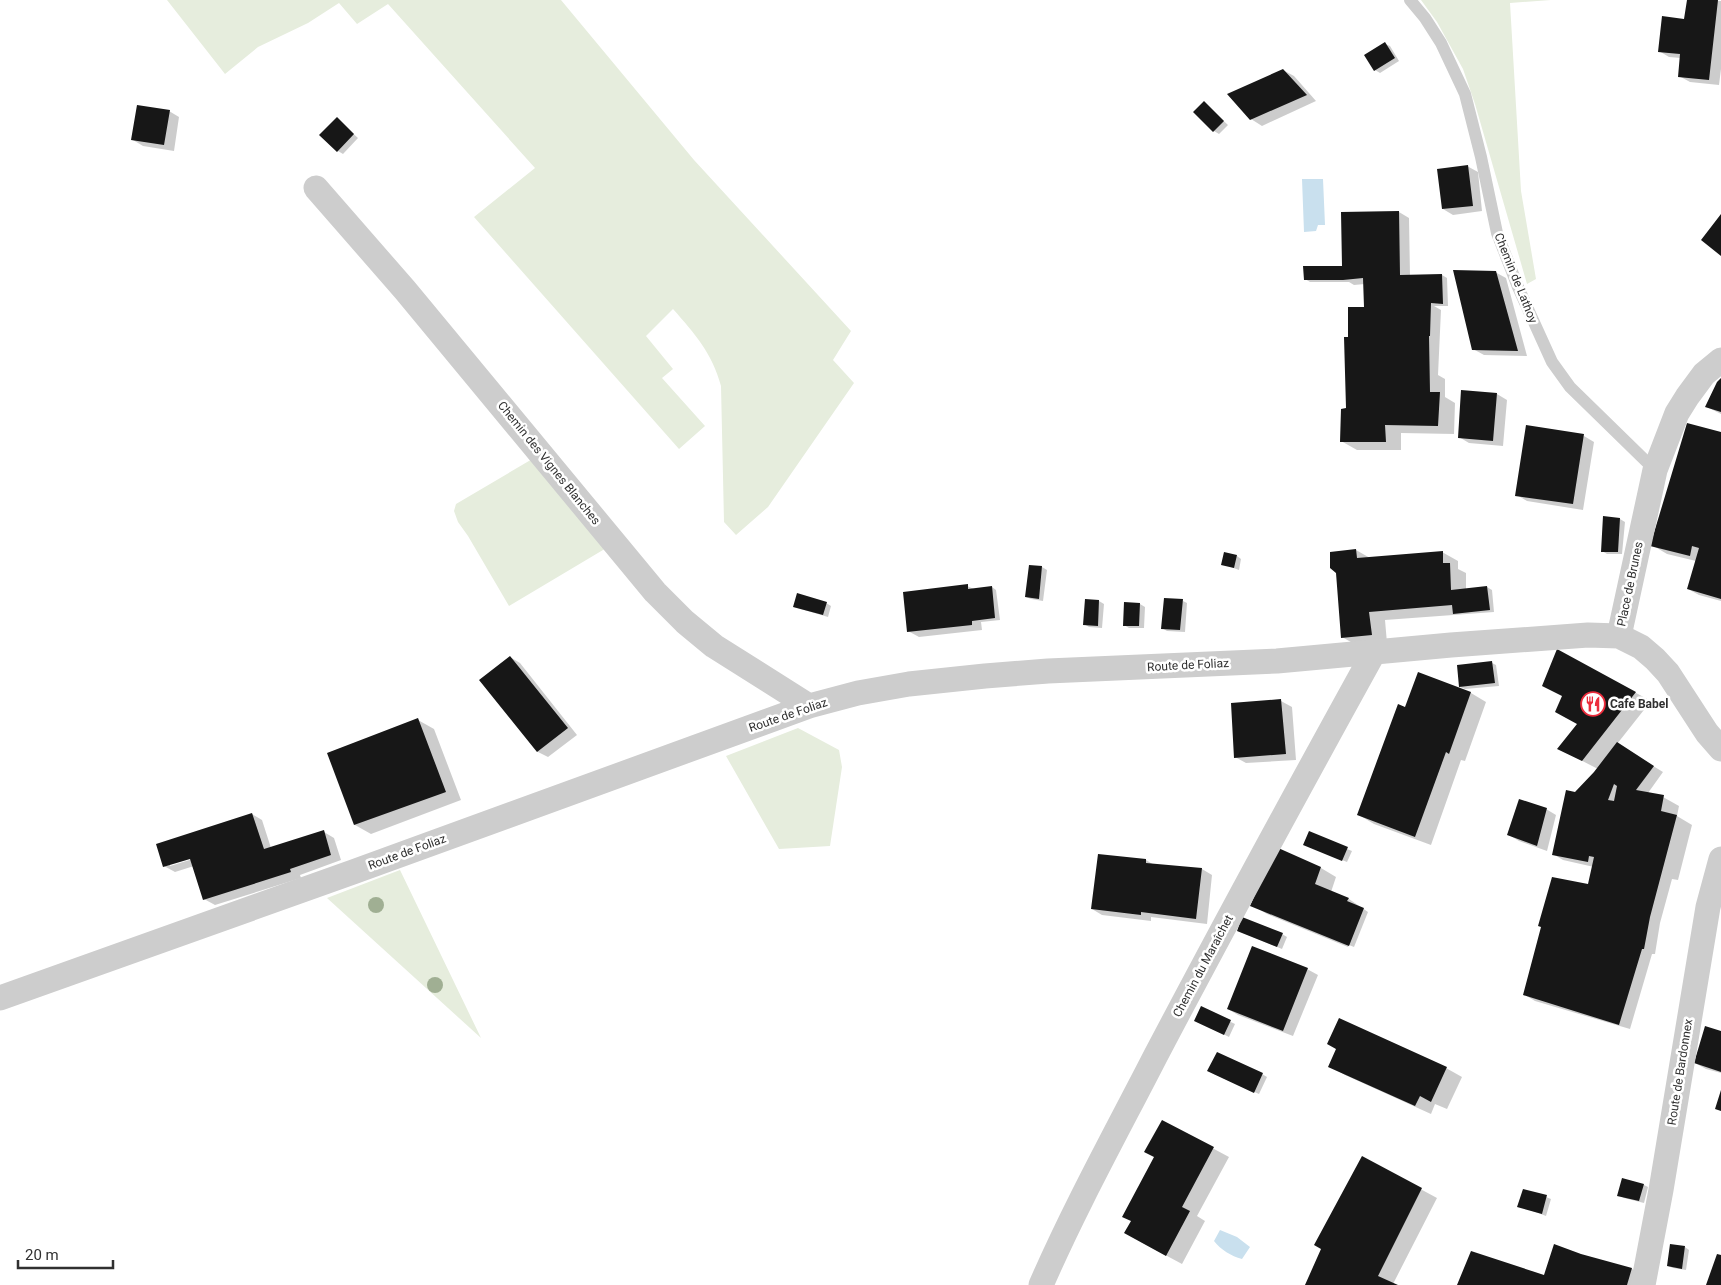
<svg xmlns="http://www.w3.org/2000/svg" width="1721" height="1285" viewBox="0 0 1721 1285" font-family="Roboto,sans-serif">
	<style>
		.green { fill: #e6eddd }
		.water { fill: #c9e0ee }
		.shadow { fill: #0003; fill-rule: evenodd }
		.building { fill: #171717; fill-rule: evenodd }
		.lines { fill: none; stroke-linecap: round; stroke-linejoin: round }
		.lane { stroke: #cdcdcd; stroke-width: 12 }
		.street { stroke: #cdcdcd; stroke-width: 25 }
		.tree { fill: #a0af93 }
		.labels { text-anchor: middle; stroke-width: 5; stroke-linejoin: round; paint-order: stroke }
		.street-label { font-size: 12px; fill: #303030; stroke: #fff }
		.poi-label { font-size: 12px; font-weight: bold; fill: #303030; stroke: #fff; text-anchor: start }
	</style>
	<rect width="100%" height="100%" fill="#fff"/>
	<path class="green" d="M 167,0 L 561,0 L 694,160 L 851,331 L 833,360 L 854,383 L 768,507 L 736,535 L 724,522 L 721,386 C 712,353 695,334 673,309 L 646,336 L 673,369 L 662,378 L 705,426 L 679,449 L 474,217 L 535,168 L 388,4 L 357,24 L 339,3 L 308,23 L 258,47 L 225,74 Z
		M 1421,0 L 1551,0 L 1510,3 L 1521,191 L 1536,279 L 1527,284 L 1475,104 L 1463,69 L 1437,22 Z
		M 534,458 L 608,547 L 509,606 L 468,536 L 458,522 L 454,511 L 456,504 Z
		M 798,728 L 839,750 L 842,767 L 830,846 L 779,849 L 726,756 Z
		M 400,870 L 481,1038 L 327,898 Z"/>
	<path class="water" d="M 1302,179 L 1323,179 L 1325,225 L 1318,225 L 1316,231 L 1304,232 Z
		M 1220,1230 L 1237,1237 L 1250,1247 L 1242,1259 C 1231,1256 1221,1250 1214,1241 Z"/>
	<path class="shadow" d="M 1688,0 L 1721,1 L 1721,69 L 1719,85 L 1690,82 L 1679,76 L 1681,58 L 1669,57 L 1659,51 L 1685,20 Z
		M 1385,44 L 1390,46 L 1399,61 L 1380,73 L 1375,70 Z
		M 1283,70 L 1294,76 L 1316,101 L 1262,126 L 1251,119 L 1229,94 Z
		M 1204,103 L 1228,125 L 1219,134 L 1214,131 L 1195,112 Z
		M 169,111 L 179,117 L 174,151 L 143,146 L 133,140 Z
		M 337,119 L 358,138 L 343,154 L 338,151 Z
		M 1467,166 L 1478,172 L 1482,211 L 1453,215 L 1443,209 Z
		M 1399,212 L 1409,218 L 1410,275 L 1442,275 L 1447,278 L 1448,306 L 1434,306 L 1441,310 L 1438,375 L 1445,379 L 1445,397 L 1455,403 L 1454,434 L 1401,433 L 1401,450 L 1357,450 L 1341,441 L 1347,410 L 1349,339 L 1365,308 L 1365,284 L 1354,285 L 1349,282 L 1310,282 L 1305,279 L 1344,267 L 1343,213 Z
		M 1495,272 L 1506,278 L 1527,356 L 1484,355 L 1473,349 Z
		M 1721,379 L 1721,414 L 1707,407 Z
		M 1497,394 L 1507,400 L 1503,446 L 1469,443 L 1459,437 Z
		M 1721,433 L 1721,601 L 1699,595 L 1688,589 L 1696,561 L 1667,554 L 1652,545 Z
		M 1584,436 L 1594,442 L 1583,510 L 1527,501 L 1517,495 Z
		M 1620,519 L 1625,522 L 1622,554 L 1607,554 L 1602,551 Z
		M 1356,550 L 1370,558 L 1442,552 L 1458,561 L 1458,569 L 1466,573 L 1466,590 L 1487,587 L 1492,590 L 1494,612 L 1385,620 L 1387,643 L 1358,646 L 1342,637 Z
		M 1237,556 L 1241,559 L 1239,570 L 1223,564 Z
		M 1030,566 L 1042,567 L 1047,570 L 1043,601 L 1031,599 L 1026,597 Z
		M 967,586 L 974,589 L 992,587 L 996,590 L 1000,620 L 981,622 L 982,630 L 919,637 L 908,631 Z
		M 1099,601 L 1104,604 L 1102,628 L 1089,627 L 1084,624 Z
		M 1183,601 L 1187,603 L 1185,632 L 1167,631 L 1162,628 Z
		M 826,603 L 831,606 L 828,617 L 794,607 Z
		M 1125,604 L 1140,604 L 1145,607 L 1144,628 L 1129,628 L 1124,625 Z
		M 1558,651 L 1651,701 L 1617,744 L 1663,772 L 1648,793 L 1663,797 L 1679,806 L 1677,816 L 1692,825 L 1678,880 L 1672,879 L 1660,923 L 1655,954 L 1652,954 L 1630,1029 L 1535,1001 L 1525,995 L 1589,886 L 1594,867 L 1563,860 L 1553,854 L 1575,794 L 1598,769 L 1559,749 L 1578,724 L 1564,696 Z
		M 510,657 L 520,663 L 577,735 L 548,757 L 538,752 L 481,680 Z
		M 1492,663 L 1496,665 L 1499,686 L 1465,689 L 1460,687 Z
		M 1419,674 L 1471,693 L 1486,702 L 1465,761 L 1461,760 L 1431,845 L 1374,824 L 1359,815 L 1406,708 Z
		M 1281,701 L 1292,707 L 1296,760 L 1246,763 L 1235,757 L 1232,704 Z
		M 418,720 L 434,729 L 461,800 L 371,834 L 355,825 L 328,753 Z
		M 1546,809 L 1556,815 L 1547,851 L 1519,841 L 1509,835 Z
		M 252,814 L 262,820 L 271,848 L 324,832 L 334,838 L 341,860 L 300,875 L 301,878 L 215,905 L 204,899 L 194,866 L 175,872 L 164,866 ZM 195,856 L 196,858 L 170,866 L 170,864 Z
		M 1310,847 L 1347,849 L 1352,851 L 1347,862 Z
		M 1099,855 L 1146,860 L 1154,865 L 1202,869 L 1212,875 L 1207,924 L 1151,917 L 1151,921 L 1102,915 L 1092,909 Z
		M 1321,868 L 1336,877 L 1331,892 L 1349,899 L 1368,912 L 1354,947 L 1349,945 L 1348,947 L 1267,914 L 1252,905 Z
		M 1238,931 L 1282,934 L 1287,937 L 1282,949 Z
		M 1307,969 L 1318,975 L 1293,1036 L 1238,1015 L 1228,1009 Z
		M 1202,1008 L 1235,1024 L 1229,1037 L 1201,1023 Z
		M 1721,1032 L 1721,1073 L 1706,1069 L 1695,1063 Z
		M 1330,1066 L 1446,1068 L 1462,1077 L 1447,1109 L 1435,1104 L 1431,1114 L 1345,1075 Z
		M 1214,1074 L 1262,1074 L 1267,1077 L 1259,1094 Z
		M 1162,1121 L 1229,1157 L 1197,1216 L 1205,1221 L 1182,1264 L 1141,1242 L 1132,1221 L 1156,1157 Z
		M 1363,1158 L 1437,1198 L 1393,1284 L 1395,1285 L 1306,1285 Z
		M 1644,1185 L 1648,1187 L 1644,1203 L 1624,1198 L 1619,1195 Z
		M 1546,1197 L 1551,1199 L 1546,1216 L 1519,1206 Z
		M 1685,1247 L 1689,1250 L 1686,1270 L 1673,1268 L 1668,1266 Z
		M 1581,1255 L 1632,1269 L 1642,1275 L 1639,1285 L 1459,1285 L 1545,1276 Z"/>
	<path class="building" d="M 1687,0 L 1718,0 L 1709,80 L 1678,77 L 1680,54 L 1658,52 L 1662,16 L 1684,19 Z
		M 1385,42 L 1395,58 L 1374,71 L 1364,55 Z
		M 1283,69 L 1307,95 L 1250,120 L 1227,94 Z
		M 1204,101 L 1224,121 L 1213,132 L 1193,112 Z
		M 137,105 L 170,110 L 164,145 L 131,140 Z
		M 337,117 L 354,134 L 337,152 L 319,135 Z
		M 1468,165 L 1473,206 L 1442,209 L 1437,169 Z
		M 1399,211 L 1400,275 L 1442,274 L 1443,304 L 1431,303 L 1430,336 L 1429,336 L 1430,392 L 1440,392 L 1438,426 L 1385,425 L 1386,442 L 1340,442 L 1341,409 L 1346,408 L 1344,337 L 1348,337 L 1348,307 L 1364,307 L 1363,278 L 1343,280 L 1304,280 L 1303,266 L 1342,266 L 1341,212 Z
		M 1721,214 L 1721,256 L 1701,240 Z
		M 1453,270 L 1496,271 L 1518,351 L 1472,350 Z
		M 1721,378 L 1721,412 L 1705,407 L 1717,382 Z
		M 1461,390 L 1497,393 L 1493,441 L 1458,438 Z
		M 1687,423 L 1721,432 L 1721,599 L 1687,589 L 1699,548 L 1692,546 L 1690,556 L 1650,546 Z
		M 1526,425 L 1584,434 L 1573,504 L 1515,496 Z
		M 1603,516 L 1620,518 L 1618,552 L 1601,552 Z
		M 1356,549 L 1357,558 L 1443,551 L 1443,563 L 1450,563 L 1451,590 L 1487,586 L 1490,610 L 1453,614 L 1452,605 L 1369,612 L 1372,635 L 1341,638 L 1336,573 L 1330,568 L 1330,552 Z
		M 1224,552 L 1237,555 L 1234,568 L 1221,565 Z
		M 1029,565 L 1042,566 L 1039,599 L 1025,597 Z
		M 968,584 L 968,589 L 992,586 L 995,618 L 972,621 L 972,625 L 907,632 L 903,592 Z
		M 797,593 L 827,602 L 823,615 L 793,607 Z
		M 1164,598 L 1183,599 L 1180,630 L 1161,629 Z
		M 1085,599 L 1099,600 L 1098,626 L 1083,625 Z
		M 1124,602 L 1140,603 L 1139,626 L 1123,626 Z
		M 1557,649 L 1636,692 L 1582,761 L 1557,749 L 1577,724 L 1555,712 L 1562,696 L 1542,686 Z
		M 510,656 L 568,728 L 537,752 L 479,680 Z
		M 1492,661 L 1495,683 L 1459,687 L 1457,665 Z
		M 1418,672 L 1471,692 L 1449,754 L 1446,752 L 1415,837 L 1357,815 L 1398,704 L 1405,707 Z
		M 1281,699 L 1286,754 L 1234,758 L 1231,703 Z
		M 418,718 L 446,792 L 354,825 L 327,753 Z
		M 1617,742 L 1654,766 L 1636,790 L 1664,795 L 1661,811 L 1677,815 L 1650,917 L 1644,949 L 1642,949 L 1619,1025 L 1523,995 L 1541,927 L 1538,926 L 1552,877 L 1588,884 L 1594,857 L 1589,856 L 1588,862 L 1552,855 L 1566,790 L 1575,792 L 1594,772 ZM 1614,784 L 1617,786 L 1614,801 L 1608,800 Z
		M 1519,799 L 1547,808 L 1537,846 L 1507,835 Z
		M 252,813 L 264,849 L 324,830 L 331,855 L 290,869 L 291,872 L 203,900 L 190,859 L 163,867 L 156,844 Z
		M 1309,831 L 1348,847 L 1342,861 L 1303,845 Z
		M 1276,847 L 1321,867 L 1315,884 L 1349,898 L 1347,901 L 1364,908 L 1349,946 L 1250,906 Z
		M 1098,854 L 1146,859 L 1146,863 L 1202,868 L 1196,919 L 1141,912 L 1141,915 L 1091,909 Z
		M 1242,917 L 1283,933 L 1277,947 L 1237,931 Z
		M 1252,946 L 1308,968 L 1283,1031 L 1227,1009 Z
		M 1201,1006 L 1231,1020 L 1224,1035 L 1194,1021 Z
		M 1339,1018 L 1447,1067 L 1431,1102 L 1420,1096 L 1415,1106 L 1328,1067 L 1336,1049 L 1327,1044 Z
		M 1705,1026 L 1721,1031 L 1721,1072 L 1694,1063 Z
		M 1217,1052 L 1263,1073 L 1254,1093 L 1207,1071 Z
		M 1721,1090 L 1721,1111 L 1715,1109 Z
		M 1162,1120 L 1214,1147 L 1182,1207 L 1190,1211 L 1166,1256 L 1124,1233 L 1131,1221 L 1122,1217 L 1154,1157 L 1144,1152 Z
		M 1362,1156 L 1422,1188 L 1378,1276 L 1398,1285 L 1305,1285 L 1321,1249 L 1314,1245 Z
		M 1622,1178 L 1644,1184 L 1639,1201 L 1617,1196 Z
		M 1523,1189 L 1547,1195 L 1542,1214 L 1517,1207 Z
		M 1554,1244 L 1581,1254 L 1632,1268 L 1627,1285 L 1457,1285 L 1471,1251 L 1544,1275 Z
		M 1670,1244 L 1685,1246 L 1682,1269 L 1667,1266 Z
		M 1717,1254 L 1721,1255 L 1721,1285 L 1706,1285 Z"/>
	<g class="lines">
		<path class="lane" d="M 1410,0 L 1425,18 L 1441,43 L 1465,94 L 1481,157 L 1497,233 L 1518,287 L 1552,362 L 1570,387 L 1655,470"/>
		<path class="street" d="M 316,188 L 405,290 L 655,592 L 685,622 L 714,646 L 809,706
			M 1619,636 L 1655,470 L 1677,413 L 1687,397 L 1704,374 L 1721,360
			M 0,998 L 353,872 L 809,706 L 858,693 L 909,684 L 985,676 L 1048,671 L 1277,661 L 1451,645 L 1588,635 L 1619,636 L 1641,647 L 1655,659 L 1668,673 L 1707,733 L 1721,749
			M 1041,1285 C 1075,1207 1117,1131 1156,1055 C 1227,920 1300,786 1374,652
			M 1643,1285 L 1661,1190 L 1708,907 L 1721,859"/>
	</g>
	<g class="tree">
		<circle cx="376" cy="905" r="8"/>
		<circle cx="435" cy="985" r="8"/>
	</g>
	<defs>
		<g id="restaurant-ring" transform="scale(1.25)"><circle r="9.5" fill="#fff" stroke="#ec2c3c" stroke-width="1.5"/><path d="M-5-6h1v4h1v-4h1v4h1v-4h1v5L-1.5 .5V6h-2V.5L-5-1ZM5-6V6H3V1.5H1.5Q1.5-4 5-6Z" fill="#ec2c3c"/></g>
	</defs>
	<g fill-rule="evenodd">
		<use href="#restaurant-ring" x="1593" y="704"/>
	</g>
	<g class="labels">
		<g class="street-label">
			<text transform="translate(1516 278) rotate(68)" y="4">Chemin de Lathoy</text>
			<text transform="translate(549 463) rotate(51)" y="4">Chemin des Vignes Blanches</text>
			<text transform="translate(1630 584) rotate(-78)" y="4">Place de Brunes</text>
			<text transform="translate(1188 665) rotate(-3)" y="4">Route de Foliaz</text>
			<text transform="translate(788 715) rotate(-19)" y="4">Route de Foliaz</text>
			<text transform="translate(407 852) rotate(-20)" y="4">Route de Foliaz</text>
			<text transform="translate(1203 966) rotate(-62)" y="4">Chemin du Maraîchet</text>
			<text transform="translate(1680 1072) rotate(-81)" y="4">Route de Bardonnex</text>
		</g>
		<g class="poi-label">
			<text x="1610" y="708">Cafe Babel</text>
		</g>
	</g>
	<path d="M18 1260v8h95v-8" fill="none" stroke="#303030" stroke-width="2.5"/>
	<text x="25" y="1260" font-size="15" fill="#303030" stroke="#ffffff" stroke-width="4" paint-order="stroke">20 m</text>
</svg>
